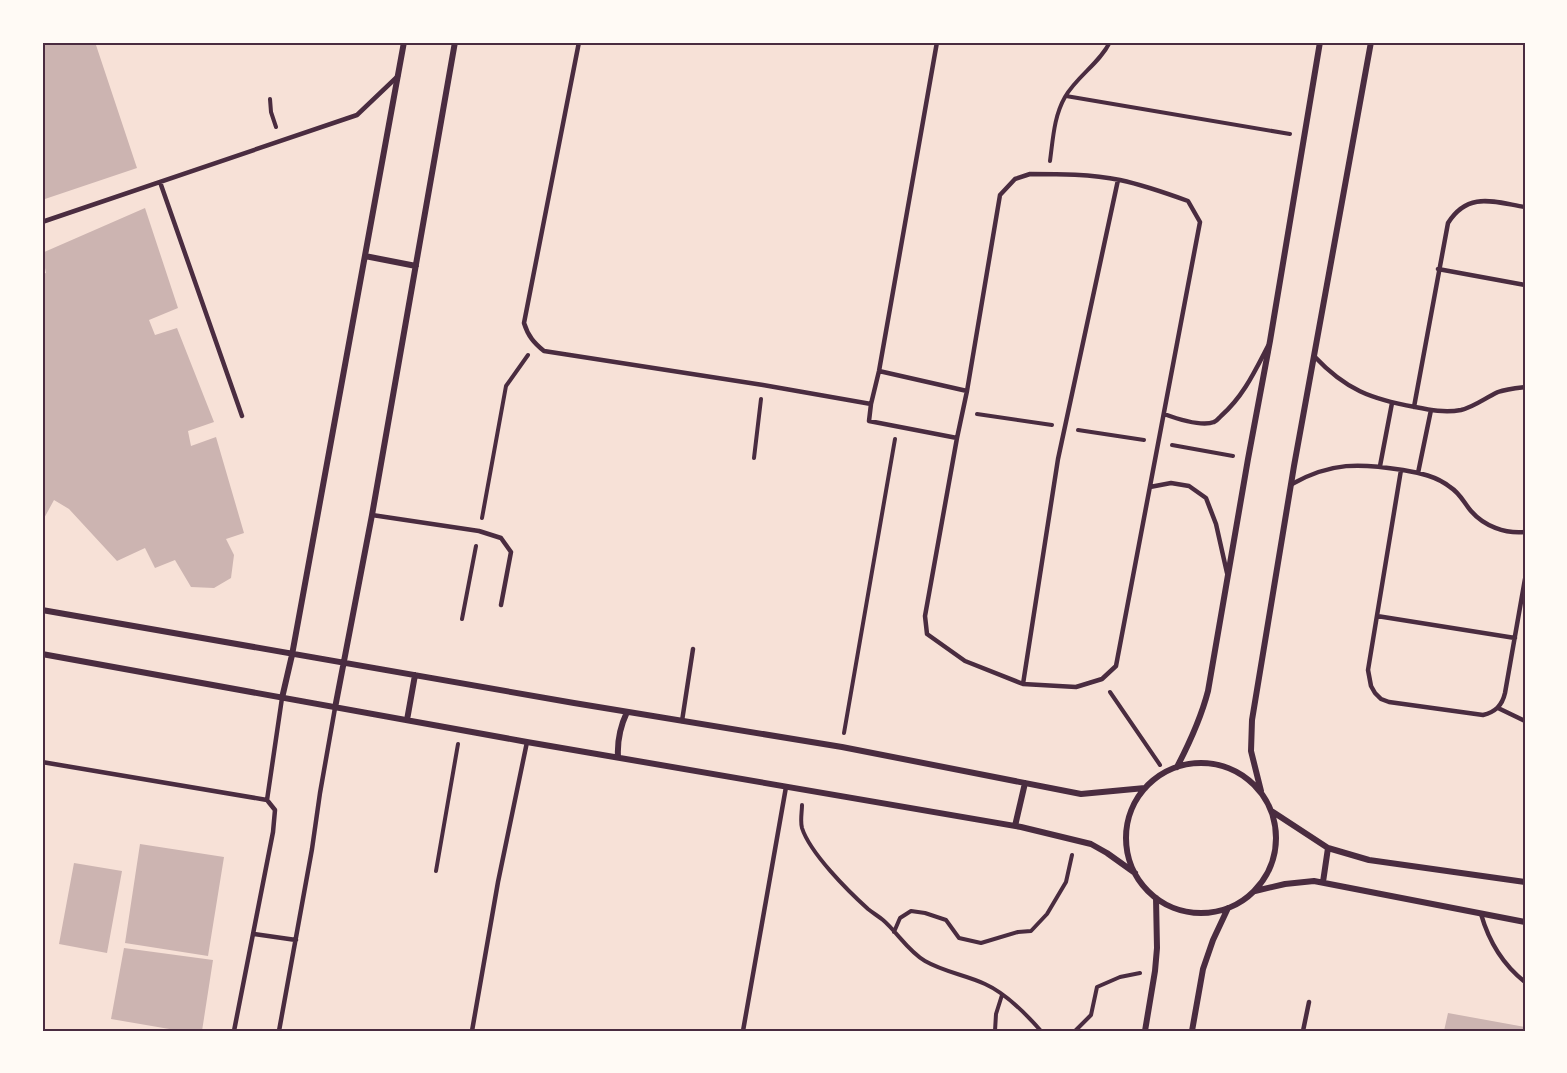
<svg xmlns="http://www.w3.org/2000/svg" width="1567" height="1073" viewBox="0 0 1567 1073" font-family="Helvetica,sans-serif">
	<style>
		.building { fill: #ccb4b1 }
		.lines { fill: none; stroke-linecap: round; stroke-linejoin: round }
		.path { stroke: #4a2c40; stroke-width: 4 }
		.service { stroke: #4a2c40; stroke-width: 4.5 }
		.minor { stroke: #4a2c40; stroke-width: 6 }
		.neatline { fill: none; stroke: #4a2c40; stroke-width: 2 }
	</style>
	<rect width="100%" height="100%" fill="#f7e1d7"/>
	<path class="building" d="M 42,42 L 95,42 L 137,168 L 42,200 Z
		M 145,208 L 178,308 L 149,320 L 155,335 L 177,328 L 214,422 L 188,431 L 191,446 L 216,437 L 244,533 L 226,539 L 234,555 L 231,578 L 214,588 L 191,587 L 175,560 L 155,568 L 145,548 L 117,561 L 69,509 L 54,500 L 42,522 L 42,274 L 46,273 L 42,253 Z
		M 140,844 L 224,857 L 208,956 L 125,943 Z
		M 74,863 L 122,871 L 107,953 L 59,944 Z
		M 124,948 L 213,960 L 202,1031 L 181,1031 L 111,1019 Z
		M 1448,1013 L 1525,1027 L 1525,1031 L 1444,1031 Z"/>
	<g class="lines">
		<path class="path" d="M 1066,96 L 1290,134
			M 270,99 L 271,112 L 276,127
			M 1050,161 C 1053,139 1054,116 1065,97 C 1077,76 1099,64 1110,42
			M 977,414 L 1052,425
			M 1078,430 L 1144,440
			M 1172,445 L 1233,456
			M 754,458 L 761,399
			M 482,518 L 506,386 L 528,355
			M 462,619 L 476,546
			M 1110,692 L 1160,765
			M 844,733 L 895,439
			M 802,805 C 802,812 800,821 802,828 C 810,853 848,891 868,909 C 873,913 878,916 883,920 C 897,932 908,951 925,961 C 944,972 966,975 985,984 C 1005,993 1027,1015 1041,1031
			M 436,871 L 458,744
			M 894,932 L 900,918 L 911,911 L 925,913 L 946,920 L 959,938 L 981,943 L 1018,932 L 1031,931 L 1047,914 L 1066,882 L 1072,855
			M 995,1031 L 996,1014 L 1002,995
			M 1075,1031 L 1091,1015 L 1097,987 L 1120,977 L 1140,973"/>
		<path class="service" d="M 579,42 L 524,323 C 528,336 534,343 544,351 L 763,385 L 871,404
			M 937,42 L 879,371 L 871,404 L 869,421 L 957,438
			M 1030,174 C 1059,174 1091,174 1120,180 C 1143,185 1166,193 1188,201 L 1200,222 L 1116,666 L 1102,679 L 1076,687 L 1023,684 L 965,661 L 927,634 L 925,616 L 957,438 L 967,391 L 1000,195 L 1015,179 Z
			M 160,182 L 242,416
			M 42,222 L 357,115 L 398,76
			M 1438,269 L 1525,285
			M 1314,356 C 1346,390 1371,399 1415,407 C 1430,410 1445,413 1461,410 C 1474,407 1485,398 1498,392 C 1506,389 1516,388 1525,387
			M 879,371 L 967,391
			M 1414,407 L 1448,223 C 1468,191 1494,202 1525,207
			M 1164,414 C 1175,418 1202,427 1214,422 C 1217,421 1219,418 1221,416 C 1243,397 1255,371 1268,346
			M 1380,466 L 1392,403
			M 1401,470 L 1368,670 L 1371,686 L 1375,693 L 1381,699 L 1389,702 L 1483,715 C 1495,712 1502,706 1505,693 L 1525,579
			M 1418,473 L 1431,410
			M 1292,484 C 1331,462 1360,463 1403,470 C 1420,473 1436,476 1450,487 C 1460,493 1464,503 1471,511 C 1484,526 1505,534 1525,532
			M 1150,487 L 1171,483 L 1189,486 L 1206,498 L 1216,524 L 1227,573
			M 372,515 L 479,531 L 501,538 L 511,552 L 501,605
			M 1377,616 L 1515,638
			M 1023,684 L 1058,459 L 1118,180
			M 1498,708 L 1525,721
			M 682,721 L 693,649
			M 42,762 L 267,800 L 282,698
			M 1481,914 C 1489,942 1502,964 1525,982
			M 254,934 L 296,940
			M 234,1031 L 273,832 L 275,810 L 267,800
			M 279,1031 L 312,849 L 320,793 L 335,708
			M 472,1031 L 498,882 L 527,742
			M 743,1031 L 786,787
			M 1303,1031 L 1309,1002"/>
		<path class="minor" d="M 365,256 L 416,266
			M 42,610 L 574,703 L 842,747 L 1081,794 L 1145,788
			M 42,654 L 527,742 L 1021,827 L 1091,844 L 1107,853 L 1135,873
			M 282,698 L 292,655 L 404,42
			M 335,708 L 372,515 L 455,42
			M 407,720 L 415,675
			M 618,757 C 617,740 620,727 627,712
			M1126 838a75 75 0 1 1 150 0a75 75 0 1 1-150 0Z
			M 1177,767 C 1190,742 1201,718 1208,691 L 1248,459 L 1270,341 L 1320,42
			M 1261,791 L 1251,751 L 1252,720 L 1294,466 L 1371,42
			M 1273,812 L 1328,848 L 1369,860 L 1525,882
			M 1015,826 L 1025,783
			M 1323,882 L 1328,848
			M 1255,891 L 1285,884 L 1314,881 L 1525,922
			M 1145,1031 L 1155,971 L 1157,948 L 1156,898
			M 1192,1031 L 1203,969 L 1213,940 L 1228,908"/>
	</g>
	<rect width="1567" height="1073" fill="none" stroke="#fffaf5" stroke-width="87"/>
	<rect x="44" y="44" width="1480" height="986" class="neatline"/>
</svg>
